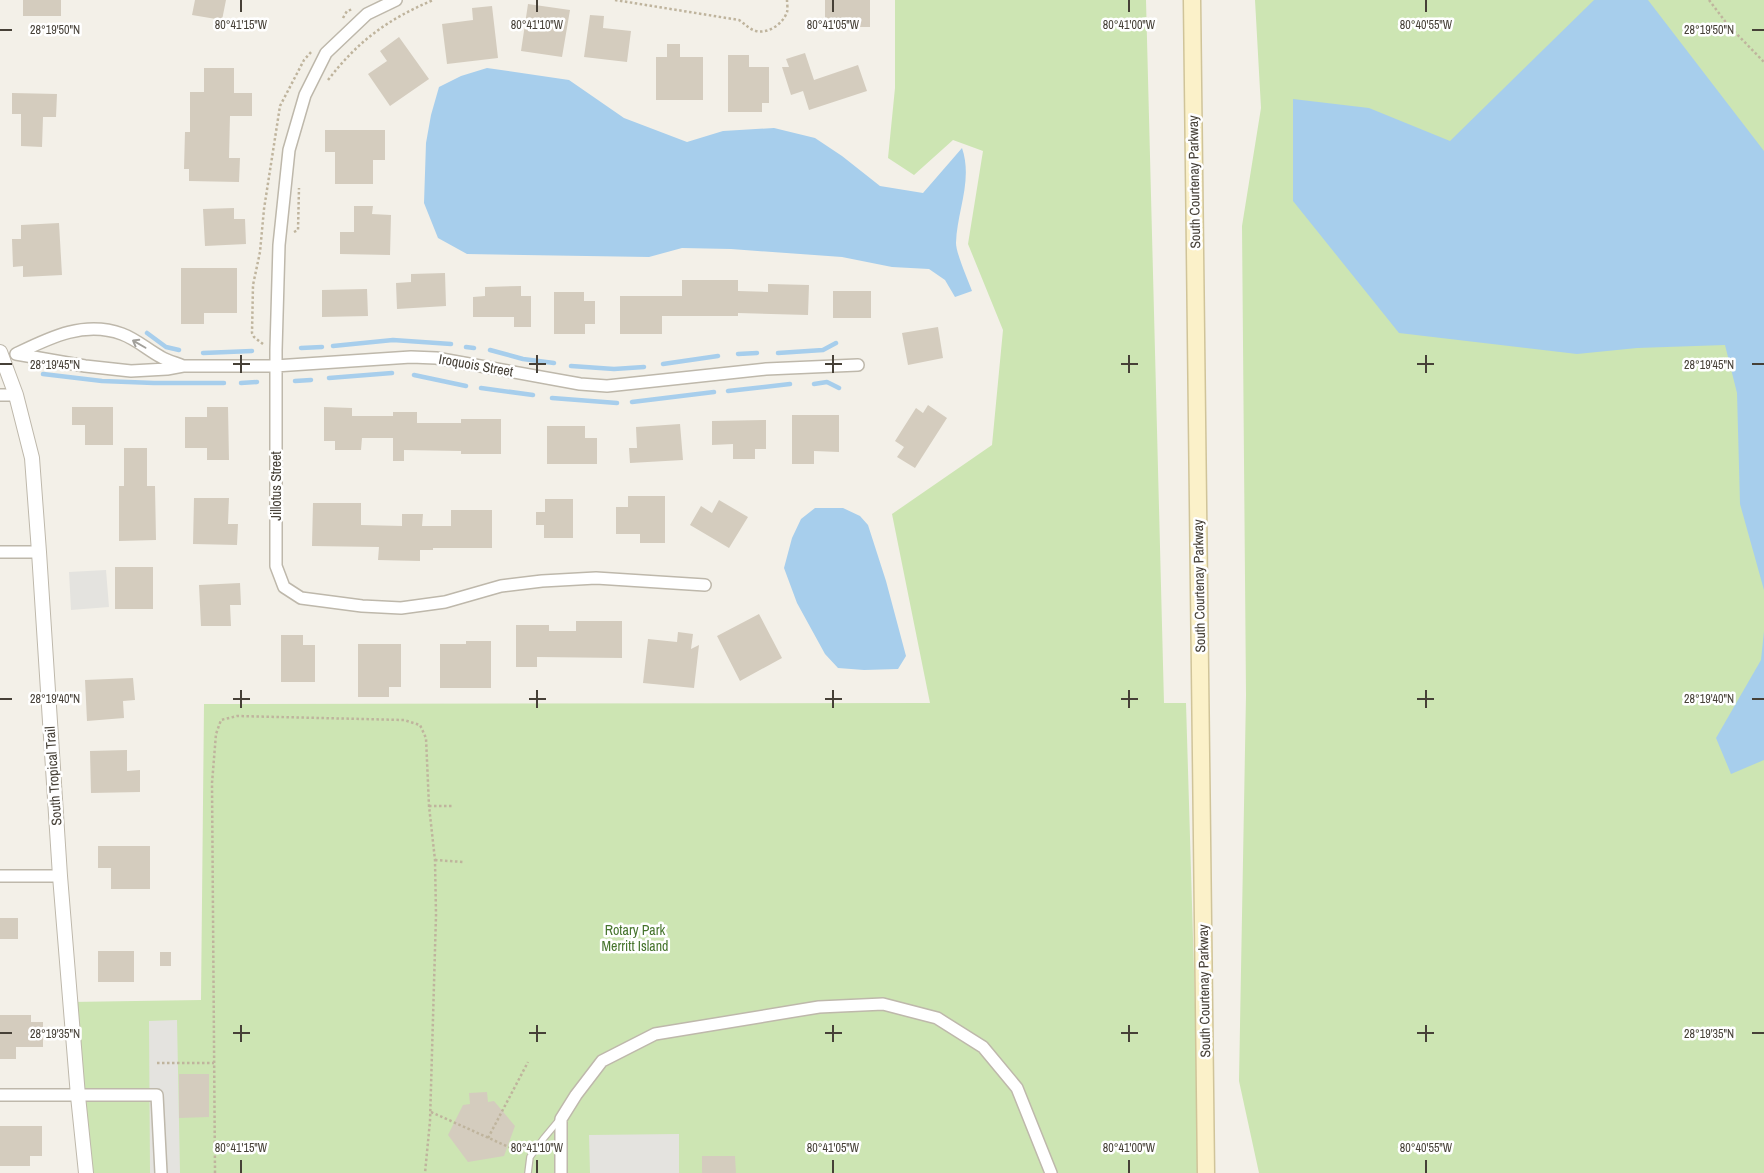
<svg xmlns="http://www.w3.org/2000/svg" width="1764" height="1173" viewBox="0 0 1764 1173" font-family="'Archivo Narrow',sans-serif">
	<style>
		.green { fill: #cde5b3 }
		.parking { fill: #e4e3df }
		.water { fill: #a7ceec }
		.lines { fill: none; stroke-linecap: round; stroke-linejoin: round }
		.stream { stroke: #a7ceec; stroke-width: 4.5 }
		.building { fill: #d4ccbe }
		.service-casing { stroke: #beb8ab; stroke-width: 8 }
		.minor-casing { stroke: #beb8ab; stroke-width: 14 }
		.tertiary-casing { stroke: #beb8ab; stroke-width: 16 }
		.secondary-casing { stroke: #d0c499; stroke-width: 19 }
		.path { stroke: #bfb49d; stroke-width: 2.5; stroke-dasharray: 2.5 2.5; stroke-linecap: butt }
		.service { stroke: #fff; stroke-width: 5.5 }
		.minor { stroke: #fff; stroke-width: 11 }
		.tertiary { stroke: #fff; stroke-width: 14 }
		.secondary { stroke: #fbf1c9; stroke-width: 16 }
		.oneway { stroke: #a2a09b }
		.ticks { fill: none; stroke: #464037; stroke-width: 2 }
		.labels { text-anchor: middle; stroke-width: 5; stroke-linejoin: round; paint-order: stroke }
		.street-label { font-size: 14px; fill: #464037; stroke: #fff }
		.park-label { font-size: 14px; fill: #46742d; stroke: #fff }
		.ticks-label { font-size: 12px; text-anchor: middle; fill: #464037; stroke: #fff; stroke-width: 5; stroke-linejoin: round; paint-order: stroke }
	</style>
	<rect width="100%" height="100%" fill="#f3f0e8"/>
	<path class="green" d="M 895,0 L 1146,0 L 1164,703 L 1186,703 L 1200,1173 L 87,1173 L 70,1002 L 201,1000 L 204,704 L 930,703 L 892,514 L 992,445 L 1003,330 L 968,244 L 983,151 L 953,140 L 914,175 L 888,158 L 895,88 Z
		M 1255,0 L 1764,0 L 1764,1173 L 1259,1173 L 1239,1081 L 1246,695 L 1242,226 L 1261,108 Z"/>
	<path class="parking" d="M 106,570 L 109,607 L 71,610 L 69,572 Z
		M 177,1020 L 180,1173 L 150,1173 L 149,1021 Z
		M 679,1134 L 679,1173 L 590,1173 L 589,1135 Z"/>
	<path class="water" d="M 1594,0 L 1648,0 L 1764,151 L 1764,590 L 1740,504 L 1737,393 L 1725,345 L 1637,348 L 1577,354 L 1399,333 L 1293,201 L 1293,99 L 1369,108 L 1450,141 Z
		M 487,68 L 569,80 L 624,118 L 687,142 L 723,131 L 774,128 L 815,138 L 842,156 L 880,186 L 923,193 L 962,148 C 973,180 957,211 956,243 C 956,253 968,280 972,291 L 955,297 L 945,280 L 929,269 L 892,267 L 842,257 L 731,249 L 682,248 L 649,257 L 467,254 L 438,238 L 424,203 L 426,143 L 431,115 L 439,87 L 461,76 Z
		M 815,508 L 843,508 L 860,516 L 868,525 L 886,581 L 906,656 L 898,669 L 864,670 L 838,668 L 825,654 L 797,603 L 784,568 L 792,538 L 801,519 Z
		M 1764,631 L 1764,760 L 1731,774 L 1716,738 L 1761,660 Z"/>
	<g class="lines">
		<path class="stream" d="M 147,333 L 166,347 L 179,350
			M 333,346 L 393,340 L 451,344
			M 466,347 L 474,348
			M 301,348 L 322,347
			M 490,350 L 523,359 L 554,363
			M 203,353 L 252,351
			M 778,353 L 823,350 L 836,343
			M 738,354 L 757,353
			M 663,364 L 718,356
			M 571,366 L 614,369 L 644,367
			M 43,374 L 102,381 L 154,383 L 224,383
			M 414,375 L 466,386
			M 329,378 L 392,373
			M 295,381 L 311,380
			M 241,383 L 257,382
			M 814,384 L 827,382 L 839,388
			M 481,388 L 533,395
			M 728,391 L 790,384
			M 552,398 L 617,403
			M 632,402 L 714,392"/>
	</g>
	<path class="building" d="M 23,0 L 61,0 L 61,16 L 23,16 Z
		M 195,0 L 226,0 L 222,20 L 192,15 Z
		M 825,0 L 870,0 L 870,27 L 825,27 Z
		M 528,4 L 570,10 L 562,57 L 521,51 Z
		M 492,6 L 498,58 L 447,64 L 442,24 L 473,20 L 472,8 Z
		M 590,15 L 604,16 L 603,28 L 631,31 L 627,62 L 584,57 Z
		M 399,37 L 429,79 L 390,106 L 368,74 L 387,61 L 380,51 Z
		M 667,44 L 680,44 L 680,57 L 703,57 L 703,100 L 656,100 L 656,57 L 667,57 Z
		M 805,53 L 814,80 L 858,65 L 867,91 L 809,110 L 803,91 L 791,95 L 782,67 L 789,67 L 786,59 Z
		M 728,55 L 749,55 L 749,67 L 769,67 L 769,103 L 762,103 L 762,112 L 728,112 Z
		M 204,68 L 234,68 L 234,93 L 252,93 L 252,116 L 230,116 L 229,158 L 240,158 L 239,182 L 189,181 L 189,169 L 184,169 L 185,132 L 190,132 L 190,92 L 204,92 Z
		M 12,93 L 57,94 L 56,117 L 43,117 L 42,147 L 21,146 L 21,114 L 12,114 Z
		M 325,130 L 385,130 L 385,160 L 373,160 L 373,184 L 335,184 L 335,152 L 325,152 Z
		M 354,206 L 373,206 L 372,214 L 391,215 L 390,255 L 340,254 L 340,232 L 354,232 Z
		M 234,208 L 234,219 L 245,219 L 246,244 L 205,246 L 203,209 Z
		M 59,223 L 62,275 L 23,277 L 23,266 L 13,267 L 12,239 L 21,239 L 21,225 Z
		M 181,268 L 237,268 L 237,313 L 204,313 L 204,324 L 181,324 Z
		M 445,273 L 446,306 L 397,309 L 396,283 L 411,282 L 411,274 Z
		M 682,280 L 738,280 L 738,291 L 768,292 L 768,284 L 809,285 L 808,315 L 738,313 L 738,316 L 662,316 L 662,334 L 620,334 L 620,296 L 682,296 Z
		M 521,286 L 521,296 L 531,296 L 531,327 L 514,327 L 514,317 L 473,317 L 473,297 L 485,296 L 485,287 Z
		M 367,289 L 368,316 L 322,317 L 322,290 Z
		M 833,291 L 871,291 L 871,318 L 833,318 Z
		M 554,292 L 584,292 L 584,301 L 595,301 L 595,324 L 585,324 L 585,334 L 554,334 Z
		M 938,327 L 943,358 L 908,365 L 902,333 Z
		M 928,405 L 947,418 L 915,468 L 897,457 L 904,447 L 895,441 L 916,408 L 923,413 Z
		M 72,407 L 113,407 L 113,445 L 85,445 L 85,425 L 72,425 Z
		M 207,407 L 228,407 L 229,460 L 207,460 L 207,448 L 185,448 L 185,417 L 207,417 Z
		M 324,407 L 352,408 L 352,416 L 393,416 L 393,412 L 417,412 L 417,423 L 461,423 L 461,419 L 501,419 L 501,454 L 461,454 L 461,451 L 404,450 L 404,461 L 393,461 L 393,438 L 362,438 L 361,450 L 335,450 L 335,441 L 324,441 Z
		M 792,415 L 839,415 L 839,452 L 814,451 L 814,464 L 792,464 Z
		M 766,420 L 766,449 L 755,449 L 755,459 L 733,459 L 733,444 L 712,445 L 712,421 Z
		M 680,424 L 683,460 L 630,463 L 629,448 L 637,448 L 636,427 Z
		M 547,426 L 585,426 L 585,438 L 597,438 L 597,464 L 547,464 Z
		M 124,448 L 147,448 L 147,486 L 155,486 L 156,540 L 119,541 L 119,486 L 124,486 Z
		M 628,496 L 665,496 L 665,543 L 640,543 L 640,534 L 616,534 L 616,507 L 628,507 Z
		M 194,498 L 229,498 L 228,524 L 238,524 L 237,545 L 193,544 Z
		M 545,499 L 573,499 L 573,538 L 544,538 L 544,525 L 536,525 L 536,512 L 545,512 Z
		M 719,500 L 748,517 L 729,548 L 690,525 L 701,506 L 712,513 Z
		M 313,503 L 361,503 L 361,525 L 402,526 L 402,514 L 423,514 L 422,526 L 451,526 L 451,510 L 492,510 L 492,548 L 433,548 L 433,550 L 420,550 L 420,561 L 378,560 L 379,547 L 312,546 Z
		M 115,567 L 153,567 L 153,609 L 115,609 Z
		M 240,583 L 241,605 L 230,605 L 231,626 L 201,626 L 199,585 Z
		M 759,614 L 782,658 L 740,681 L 717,636 Z
		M 576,621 L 622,621 L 622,658 L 537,657 L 537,667 L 516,667 L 516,625 L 549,625 L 549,631 L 576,631 Z
		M 678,632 L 693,634 L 691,649 L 699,645 L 694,688 L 643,683 L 648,639 L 677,642 Z
		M 281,635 L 303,635 L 303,645 L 315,645 L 315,682 L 281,682 Z
		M 466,641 L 491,641 L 491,688 L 440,688 L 440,644 L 466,644 Z
		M 358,644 L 401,644 L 401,687 L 389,687 L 389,697 L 358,697 Z
		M 133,678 L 135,700 L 123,701 L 124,718 L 87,721 L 85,680 Z
		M 127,750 L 127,771 L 140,770 L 140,792 L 91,793 L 90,751 Z
		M 98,846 L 150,846 L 150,889 L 111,889 L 111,868 L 98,868 Z
		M 0,918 L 18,918 L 18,939 L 0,939 Z
		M 98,951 L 134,951 L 134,982 L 98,982 Z
		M 160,952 L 171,952 L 171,966 L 160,966 Z
		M 0,1015 L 31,1015 L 31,1022 L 43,1022 L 43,1047 L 16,1047 L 16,1059 L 0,1059 Z
		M 179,1074 L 209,1074 L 209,1117 L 179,1118 Z
		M 487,1092 L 488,1102 L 494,1101 L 515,1126 L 504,1156 L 468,1162 L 448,1135 L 463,1105 L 470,1104 L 469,1093 Z
		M 0,1126 L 42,1126 L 42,1156 L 30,1156 L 30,1166 L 0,1166 Z
		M 702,1156 L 735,1156 L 736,1173 L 702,1173 Z"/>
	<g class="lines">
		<g class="service-casing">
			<path id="service" d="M 528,1173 L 530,1157 L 544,1138 L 559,1120"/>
		</g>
		<g class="minor-casing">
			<path id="minor" d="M 396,0 L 367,14 L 326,53 L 305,95 L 289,150 L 279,245 L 276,350 L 276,566 L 284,587 L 301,598 L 362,606 L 401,608 L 445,602 L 501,586 L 542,581 L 596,578 L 705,585
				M 16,354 L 85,366 L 131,371 L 167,369 L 183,366 L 275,366 L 411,357 L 436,358 L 580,384 L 607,386 L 766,369 L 858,365
				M 16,354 C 49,338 84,320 122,334 C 136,339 148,350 161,357 C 168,361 176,363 183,366
				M 0,395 L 16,395
				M 0,552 L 39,552
				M 0,876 L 60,876
				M 0,1095 L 157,1095 L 161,1173
				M 561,1173 L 561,1119 L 576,1095 L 602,1061 L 655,1034 L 819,1007 L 883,1004 L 937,1018 L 983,1047 L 1017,1088 L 1051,1173"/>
		</g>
		<g class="tertiary-casing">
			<path id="tertiary" d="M 0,352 L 16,395 L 32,458 L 39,552 L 60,876 L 78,1096 L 86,1173"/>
		</g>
		<g class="secondary-casing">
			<path id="secondary" d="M 1192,0 L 1206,1173"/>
		</g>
		<path class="path" d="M 615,0 L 739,20 C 745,24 749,29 756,31 C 768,34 783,24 787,12 C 788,9 787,3 787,0
			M 1709,0 L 1728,25 L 1764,62
			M 343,18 L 347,11 L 353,9
			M 328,80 C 359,40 387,20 433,0
			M 294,232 L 298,230 L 299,188
			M 263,344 L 254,337 L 252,333 L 253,285 L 260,252 L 264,209 L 280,106 L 304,60 L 312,51
			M 429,806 L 453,806
			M 435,860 L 463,862
			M 157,1063 L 214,1063
			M 431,1112 L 522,1153
			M 488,1138 L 528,1062
			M 215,1173 L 212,783 L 216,734 L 221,720 L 237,716 L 404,720 L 420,725 L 426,738 L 429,806 L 435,860 L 436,915 L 430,1121 L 425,1173"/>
		<use href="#service" class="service"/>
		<use href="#minor" class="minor"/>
		<use href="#tertiary" class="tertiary"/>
		<use href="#secondary" class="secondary"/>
	</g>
	<defs><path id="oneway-shaft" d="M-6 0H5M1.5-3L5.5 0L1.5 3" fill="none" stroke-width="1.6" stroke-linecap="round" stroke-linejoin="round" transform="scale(1.25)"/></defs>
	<use class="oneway" href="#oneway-shaft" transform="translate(139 344) rotate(-150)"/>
	<path class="ticks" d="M 241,0 L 241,12M 537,0 L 537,12M 833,0 L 833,12M 1129,0 L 1129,12M 1426,0 L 1426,12M 0,30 L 12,30M 1752,30 L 1764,30M 241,355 L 241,373M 537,355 L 537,373M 833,355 L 833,373M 1129,355 L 1129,373M 1426,355 L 1426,373M 0,364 L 12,364M 233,364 L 250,364M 529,364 L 546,364M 825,364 L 842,364M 1121,364 L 1138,364M 1417,364 L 1434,364M 1752,364 L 1764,364M 241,690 L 241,708M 537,690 L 537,708M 833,690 L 833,708M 1129,690 L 1129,708M 1426,690 L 1426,708M 0,699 L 12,699M 233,699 L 250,699M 529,699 L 546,699M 825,699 L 842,699M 1121,699 L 1138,699M 1417,699 L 1434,699M 1752,699 L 1764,699M 241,1025 L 241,1042M 537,1025 L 537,1042M 833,1025 L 833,1042M 1129,1025 L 1129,1042M 1426,1025 L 1426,1042M 0,1033 L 12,1033M 233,1033 L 250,1033M 529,1033 L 546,1033M 825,1033 L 842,1033M 1121,1033 L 1138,1033M 1417,1033 L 1434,1033M 1752,1033 L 1764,1033M 241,1160 L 241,1173M 537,1160 L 537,1173M 833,1160 L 833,1173M 1129,1160 L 1129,1173M 1426,1160 L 1426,1173"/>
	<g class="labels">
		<g class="street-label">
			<text transform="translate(1194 182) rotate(-91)" y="5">South Courtenay Parkway</text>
			<text transform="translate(476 365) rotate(10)" y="5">Iroquois Street</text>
			<text transform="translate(276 486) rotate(-90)" y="5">Jillotus Street</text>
			<text transform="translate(1199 586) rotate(-91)" y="5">South Courtenay Parkway</text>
			<text transform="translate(53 776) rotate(-94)" y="5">South Tropical Trail</text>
			<text transform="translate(1204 991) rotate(-91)" y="5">South Courtenay Parkway</text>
		</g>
		<g class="park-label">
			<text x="635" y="935">Rotary Park<tspan x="635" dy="16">Merritt Island</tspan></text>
		</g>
	</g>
	<g class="ticks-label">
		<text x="241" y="29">80°41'15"W</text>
		<text x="537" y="29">80°41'10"W</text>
		<text x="833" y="29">80°41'05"W</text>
		<text x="1129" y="29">80°41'00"W</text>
		<text x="1426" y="29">80°40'55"W</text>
		<text x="55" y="34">28°19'50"N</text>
		<text x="1709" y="34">28°19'50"N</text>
		<text x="55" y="369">28°19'45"N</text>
		<text x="1709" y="369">28°19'45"N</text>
		<text x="55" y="703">28°19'40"N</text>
		<text x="1709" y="703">28°19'40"N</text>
		<text x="55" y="1038">28°19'35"N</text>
		<text x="1709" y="1038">28°19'35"N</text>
		<text x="241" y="1152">80°41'15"W</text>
		<text x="537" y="1152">80°41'10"W</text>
		<text x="833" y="1152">80°41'05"W</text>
		<text x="1129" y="1152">80°41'00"W</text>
		<text x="1426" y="1152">80°40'55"W</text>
	</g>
</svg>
